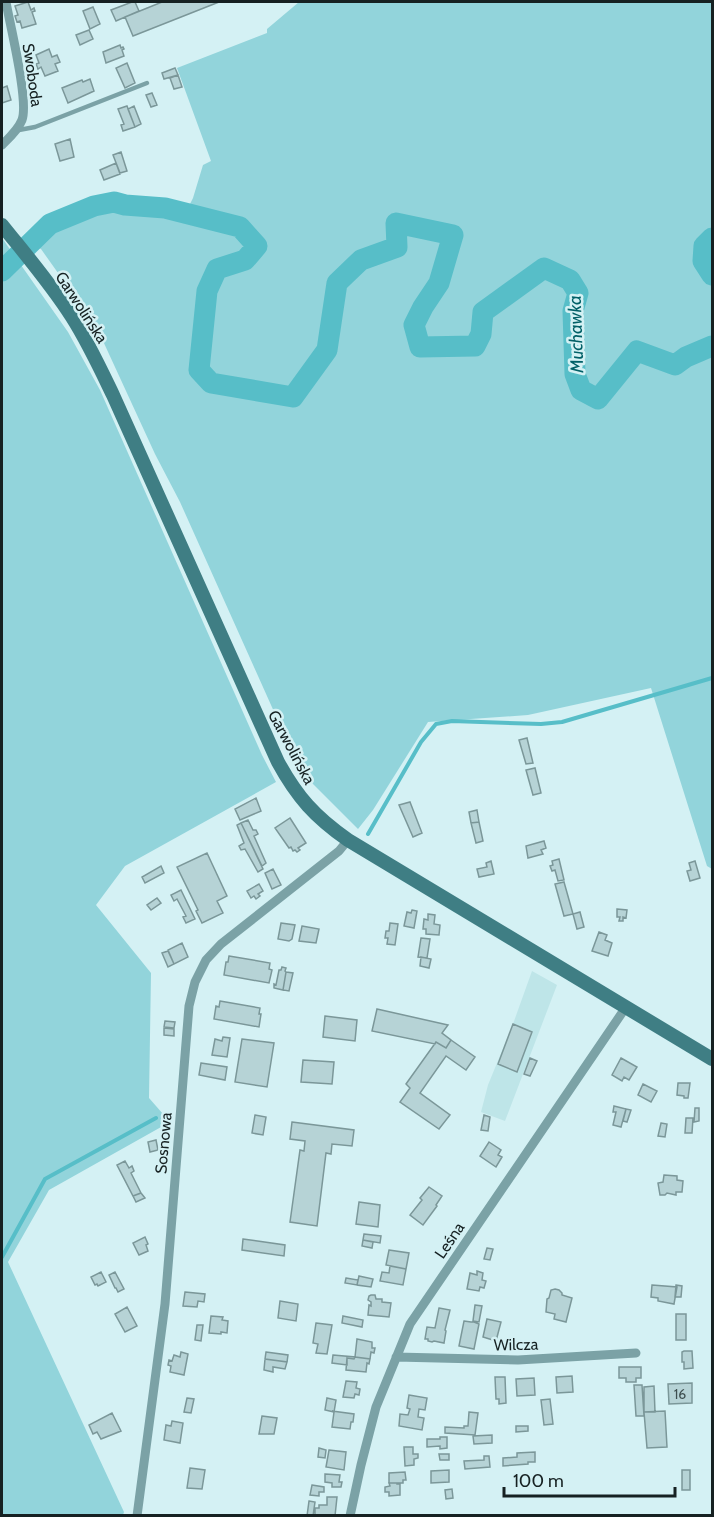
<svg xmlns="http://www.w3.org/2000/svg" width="714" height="1517" viewBox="0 0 714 1517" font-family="Cabin,sans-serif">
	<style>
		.built { fill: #bee5e8 }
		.green { fill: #92d4db }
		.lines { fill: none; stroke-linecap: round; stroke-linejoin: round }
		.stream { stroke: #57bec8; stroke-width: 4 }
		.river { stroke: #57bec8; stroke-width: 21 }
		.building { fill: #b6d3d6; stroke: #7b9799; stroke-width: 1.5 }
		.service { stroke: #7ba2a6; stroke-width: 4.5 }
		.minor { stroke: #7ba2a6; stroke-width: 9 }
		.secondary { stroke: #3f7e84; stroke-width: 14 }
		.labels { text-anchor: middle; stroke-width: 5; stroke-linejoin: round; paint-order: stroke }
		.number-label { font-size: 14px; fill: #3e4e4f }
		.street-label { font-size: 16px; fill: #162122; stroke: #d4f1f4 }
		.water-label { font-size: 18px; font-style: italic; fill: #016067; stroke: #d4f1f4 }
	</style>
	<rect width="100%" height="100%" fill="#d4f1f4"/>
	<path class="built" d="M 532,971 L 557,985 L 505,1121 L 481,1112 L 488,1085 L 513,1024 Z"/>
	<path class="green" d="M 299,2 L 712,2 L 712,869 L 707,866 L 651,688 L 528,715 L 428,722 L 373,810 L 358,829 L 301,772 L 180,502 L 155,454 L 103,341 L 68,287 L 41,249 L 35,246 L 68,221 L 103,210 L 158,212 L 183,218 L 193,198 L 203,165 L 211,161 L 177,68 L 267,33 L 267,29 Z
		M 2,238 L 68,332 L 100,390 L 262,755 L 276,782 L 125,866 L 96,905 L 151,973 L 149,1098 L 170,1122 L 49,1190 L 8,1262 L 124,1512 L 123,1515 L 2,1515 Z"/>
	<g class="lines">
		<path class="stream" d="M 368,834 L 421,742 L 436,724 L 452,721 L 541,724 L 562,722 L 712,678
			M 2,1257 L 45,1179 L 156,1118"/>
		<path class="river" d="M 712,238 L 704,246 L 703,261 L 712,275
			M 2,271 L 50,224 L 94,206 L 114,202 L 125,205 L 165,208 L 240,227 L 257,246 L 245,260 L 217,269 L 207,291 L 199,370 L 211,383 L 293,397 L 327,350 L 337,283 L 361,260 L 397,247 L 396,223 L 453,235 L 439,283 L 423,307 L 414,325 L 420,347 L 475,346 L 481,334 L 483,312 L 544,268 L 570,280 L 578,293 L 573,311 L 575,374 L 581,390 L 598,399 L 637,351 L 675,365 L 686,357 L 712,346"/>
	</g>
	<path class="building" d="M 28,2 L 31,10 L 34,8 L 35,11 L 32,12 L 36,24 L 22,28 L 20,21 L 17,22 L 15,16 L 18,15 L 15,6 Z
		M 132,2 L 135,2 L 139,11 L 116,21 L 111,10 Z
		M 162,2 L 219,2 L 133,36 L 125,17 Z
		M 93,7 L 100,24 L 90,29 L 83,11 Z
		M 89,30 L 93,39 L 80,45 L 76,35 Z
		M 120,45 L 121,48 L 123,47 L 124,49 L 122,50 L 124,56 L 106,63 L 103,52 Z
		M 49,49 L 52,57 L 57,55 L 60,62 L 55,64 L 58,71 L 45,76 L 41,67 L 38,69 L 36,64 L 39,63 L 36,55 Z
		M 127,63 L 135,83 L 125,88 L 116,68 Z
		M 175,68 L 178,75 L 164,79 L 162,73 Z
		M 178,75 L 182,87 L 174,89 L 170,78 Z
		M 90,79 L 94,91 L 68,103 L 62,88 L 82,80 L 83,82 Z
		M 7,86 L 11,100 L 2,103 L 2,88 Z
		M 152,93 L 157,105 L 151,107 L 146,95 Z
		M 127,106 L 135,127 L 123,131 L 121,125 L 124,124 L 118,109 Z
		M 134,106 L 141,124 L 135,127 L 128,109 Z
		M 70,139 L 74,157 L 60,161 L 55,144 Z
		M 121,152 L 127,171 L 120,173 L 113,155 Z
		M 116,163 L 120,174 L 104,180 L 100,170 Z
		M 527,738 L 533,763 L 526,764 L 519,740 Z
		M 535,768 L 541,793 L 533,795 L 526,770 Z
		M 256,798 L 261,811 L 240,820 L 235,809 Z
		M 410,802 L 422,833 L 413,837 L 399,805 Z
		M 477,810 L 479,822 L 471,823 L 469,812 Z
		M 290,818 L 306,843 L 298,848 L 300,850 L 297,852 L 295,850 L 293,851 L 291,847 L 289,848 L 275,828 Z
		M 248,820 L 253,830 L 256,830 L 258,834 L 254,836 L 266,863 L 262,866 L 241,823 Z
		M 479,822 L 483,841 L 476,843 L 471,823 Z
		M 241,823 L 263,869 L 258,872 L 245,849 L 241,850 L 239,846 L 244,843 L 237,825 Z
		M 544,841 L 546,848 L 541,850 L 543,854 L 528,858 L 526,846 Z
		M 207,853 L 227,896 L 217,901 L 223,913 L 202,923 L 196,911 L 198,910 L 177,867 Z
		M 559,859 L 564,880 L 558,881 L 555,870 L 552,871 L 550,866 L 553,865 L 552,861 Z
		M 491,861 L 494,874 L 479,877 L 477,869 L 487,867 L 486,863 Z
		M 695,861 L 700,878 L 690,881 L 687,871 L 691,870 L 689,863 Z
		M 161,866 L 164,873 L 145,883 L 142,877 Z
		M 273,869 L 281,885 L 272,889 L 265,873 Z
		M 564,882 L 573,914 L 564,916 L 555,884 Z
		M 259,884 L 263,891 L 258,894 L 260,896 L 256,899 L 254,896 L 251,898 L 247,891 Z
		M 181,890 L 195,919 L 186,923 L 183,917 L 186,916 L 177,899 L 174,901 L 171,895 Z
		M 157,898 L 161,903 L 151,910 L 147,905 Z
		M 617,909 L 627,910 L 626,918 L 623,917 L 623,921 L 619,921 L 620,917 L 617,917 Z
		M 412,910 L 417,911 L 414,928 L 404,926 L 407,912 L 411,913 Z
		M 580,912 L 584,927 L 577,929 L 573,914 Z
		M 428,914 L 435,915 L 434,924 L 440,925 L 439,935 L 426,934 L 426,929 L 423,929 L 424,919 L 428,920 Z
		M 281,923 L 295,925 L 292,939 L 289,941 L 278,939 Z
		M 390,923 L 398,924 L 395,945 L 387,944 L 388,938 L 385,938 L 386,931 L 389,931 Z
		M 302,926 L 319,929 L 316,943 L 299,941 Z
		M 599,932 L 607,935 L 605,940 L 612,943 L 608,956 L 592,951 Z
		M 421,938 L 430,939 L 427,958 L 418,957 Z
		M 182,943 L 188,957 L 174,964 L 168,950 Z
		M 168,951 L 174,964 L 168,967 L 162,953 Z
		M 229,956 L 270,963 L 269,969 L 272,970 L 269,983 L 224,975 L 226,962 L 228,962 Z
		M 421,957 L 431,959 L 429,968 L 420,966 Z
		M 282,967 L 286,968 L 285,971 L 286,972 L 283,990 L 274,988 L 274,984 L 276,985 L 279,970 L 281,970 Z
		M 286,972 L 293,973 L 289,991 L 283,990 Z
		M 220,1001 L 260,1008 L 259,1014 L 261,1014 L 259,1027 L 214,1019 L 216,1006 L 219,1007 Z
		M 377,1009 L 448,1025 L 442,1033 L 451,1040 L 446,1048 L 436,1042 L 435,1044 L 372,1031 Z
		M 325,1016 L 357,1020 L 355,1041 L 323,1037 Z
		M 165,1021 L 175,1022 L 174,1028 L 164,1027 Z
		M 513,1024 L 532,1032 L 517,1072 L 498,1064 Z
		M 164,1028 L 174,1029 L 174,1036 L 164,1035 Z
		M 223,1037 L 230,1038 L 227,1057 L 212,1055 L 215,1039 L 222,1041 Z
		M 242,1039 L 274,1043 L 267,1087 L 235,1082 Z
		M 451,1040 L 475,1057 L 466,1070 L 446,1056 L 420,1093 L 450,1115 L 439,1129 L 400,1102 L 410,1088 L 406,1084 L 436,1042 L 446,1048 Z
		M 530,1058 L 537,1061 L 530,1076 L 524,1074 Z
		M 621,1058 L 637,1067 L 629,1080 L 624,1077 L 622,1081 L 612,1075 Z
		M 303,1060 L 334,1062 L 332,1084 L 301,1082 Z
		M 201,1063 L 227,1067 L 225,1080 L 199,1075 Z
		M 678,1083 L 690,1083 L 688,1098 L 684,1098 L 684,1096 L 677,1095 Z
		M 643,1084 L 657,1091 L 651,1102 L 638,1095 Z
		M 614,1106 L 626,1109 L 621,1127 L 613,1125 L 616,1112 L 613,1112 Z
		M 695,1108 L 699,1108 L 699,1121 L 694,1122 Z
		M 626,1109 L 631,1110 L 627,1122 L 623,1121 Z
		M 255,1115 L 266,1117 L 263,1135 L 252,1133 Z
		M 484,1115 L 490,1117 L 488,1131 L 481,1130 Z
		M 686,1118 L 693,1118 L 692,1133 L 685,1133 Z
		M 292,1122 L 354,1130 L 352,1146 L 332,1144 L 331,1154 L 326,1153 L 317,1226 L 290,1222 L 300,1150 L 304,1151 L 305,1141 L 290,1139 Z
		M 661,1123 L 667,1124 L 665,1137 L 658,1136 Z
		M 156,1140 L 158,1150 L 150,1152 L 148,1142 Z
		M 489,1142 L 501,1150 L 498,1155 L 502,1157 L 496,1167 L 480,1156 Z
		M 125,1161 L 129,1168 L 132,1166 L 134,1171 L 131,1173 L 141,1193 L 133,1196 L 117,1165 Z
		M 664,1175 L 677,1176 L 677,1180 L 683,1181 L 682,1192 L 676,1192 L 676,1195 L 667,1193 L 665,1195 L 660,1195 L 658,1183 L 663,1182 Z
		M 429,1187 L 442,1196 L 436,1205 L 437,1206 L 423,1225 L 410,1215 L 422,1200 L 420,1198 Z
		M 141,1193 L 145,1198 L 136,1202 L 133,1196 Z
		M 359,1202 L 380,1205 L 378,1227 L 356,1224 Z
		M 364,1234 L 381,1236 L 380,1243 L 363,1240 Z
		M 145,1237 L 148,1244 L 146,1245 L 148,1251 L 139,1255 L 133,1243 Z
		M 243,1239 L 285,1245 L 284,1256 L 242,1250 Z
		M 363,1240 L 373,1242 L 372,1248 L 362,1246 Z
		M 487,1248 L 493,1249 L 490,1260 L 484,1259 Z
		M 389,1250 L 409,1253 L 406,1269 L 386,1265 Z
		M 390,1266 L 406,1269 L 403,1285 L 380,1281 L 382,1272 L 389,1273 Z
		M 477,1271 L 483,1273 L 482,1280 L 486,1281 L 484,1288 L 480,1287 L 479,1291 L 467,1289 L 470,1273 L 477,1275 Z
		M 101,1272 L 106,1282 L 98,1286 L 97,1284 L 95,1285 L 91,1277 Z
		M 115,1272 L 124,1289 L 118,1292 L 116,1288 L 115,1288 L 109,1275 Z
		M 359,1276 L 373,1279 L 371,1287 L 357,1285 Z
		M 346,1278 L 358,1280 L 357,1285 L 345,1283 Z
		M 652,1285 L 677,1287 L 674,1304 L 658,1301 L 658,1298 L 651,1297 Z
		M 676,1285 L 682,1286 L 681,1297 L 675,1297 Z
		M 555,1289 L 559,1290 L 562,1293 L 562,1295 L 572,1298 L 566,1322 L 554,1319 L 555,1314 L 546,1312 L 547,1299 L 549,1298 L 551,1290 Z
		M 185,1292 L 205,1294 L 204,1302 L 198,1301 L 197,1307 L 183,1306 Z
		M 371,1295 L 375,1295 L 376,1299 L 382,1299 L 382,1302 L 391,1303 L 389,1317 L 368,1315 L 369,1305 L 371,1306 L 371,1302 L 368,1300 L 369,1296 Z
		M 280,1301 L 298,1304 L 296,1321 L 278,1318 Z
		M 475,1305 L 482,1306 L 479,1322 L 473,1321 Z
		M 127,1307 L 137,1326 L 125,1332 L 115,1314 Z
		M 439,1308 L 450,1310 L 445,1330 L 446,1331 L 444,1343 L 434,1341 L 432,1342 L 428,1341 L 428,1339 L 425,1339 L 427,1327 L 435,1328 Z
		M 676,1314 L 686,1314 L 686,1340 L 676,1340 Z
		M 211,1316 L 223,1317 L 222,1320 L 228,1321 L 227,1333 L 221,1332 L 221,1334 L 209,1333 Z
		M 343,1316 L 363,1320 L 362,1327 L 342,1323 Z
		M 487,1319 L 501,1322 L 496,1341 L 483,1337 Z
		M 464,1321 L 471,1322 L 474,1322 L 479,1324 L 474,1349 L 459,1346 Z
		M 316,1323 L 332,1325 L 327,1354 L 316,1353 L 318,1344 L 313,1343 Z
		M 197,1325 L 203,1325 L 201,1341 L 195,1340 Z
		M 357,1339 L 372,1342 L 372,1348 L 375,1348 L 374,1353 L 371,1352 L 370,1359 L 355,1357 Z
		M 684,1351 L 692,1351 L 693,1368 L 684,1369 L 684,1362 L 682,1362 L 682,1352 Z
		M 181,1352 L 188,1354 L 184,1375 L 170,1372 L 171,1366 L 168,1365 L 169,1360 L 172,1361 L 174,1355 L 180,1357 Z
		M 266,1352 L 288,1355 L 287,1362 L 265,1359 Z
		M 333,1355 L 355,1357 L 354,1359 L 347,1358 L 347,1365 L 332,1363 Z
		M 355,1357 L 370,1359 L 369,1364 L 367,1363 L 366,1372 L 346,1370 L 347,1358 L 354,1359 Z
		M 265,1359 L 287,1362 L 285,1369 L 273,1367 L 273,1372 L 264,1370 Z
		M 619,1367 L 641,1367 L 641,1378 L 636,1378 L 636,1382 L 626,1382 L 626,1378 L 619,1378 Z
		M 572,1376 L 573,1392 L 557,1393 L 556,1377 Z
		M 495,1377 L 505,1377 L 506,1403 L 499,1404 L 499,1399 L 496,1399 Z
		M 534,1378 L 535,1395 L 517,1396 L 516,1379 Z
		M 346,1381 L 357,1382 L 356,1388 L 360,1389 L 359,1395 L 355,1394 L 354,1398 L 343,1397 Z
		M 692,1383 L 692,1403 L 669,1404 L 668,1384 Z
		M 634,1385 L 642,1385 L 644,1416 L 636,1416 Z
		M 654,1386 L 655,1412 L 644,1412 L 644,1387 Z
		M 409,1395 L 427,1398 L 425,1410 L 419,1409 L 418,1417 L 424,1418 L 422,1430 L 399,1426 L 400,1414 L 408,1415 L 410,1409 L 407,1408 Z
		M 187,1398 L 194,1399 L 191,1413 L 184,1412 Z
		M 327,1398 L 336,1400 L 334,1412 L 325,1410 Z
		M 550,1399 L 553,1424 L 544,1425 L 541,1400 Z
		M 332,1411 L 354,1414 L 353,1422 L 351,1422 L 350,1429 L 332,1427 L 334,1412 Z
		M 665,1411 L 667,1447 L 647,1448 L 644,1412 Z
		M 469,1412 L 478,1413 L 475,1435 L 445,1433 L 445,1427 L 464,1428 L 464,1426 L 468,1426 Z
		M 112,1413 L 121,1431 L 101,1439 L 97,1432 L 93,1434 L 89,1425 Z
		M 262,1416 L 277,1418 L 274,1434 L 259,1434 Z
		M 172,1421 L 183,1423 L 180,1443 L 164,1440 L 166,1425 L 171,1426 Z
		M 516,1426 L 528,1426 L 528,1431 L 516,1432 Z
		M 492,1435 L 492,1443 L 474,1444 L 473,1436 Z
		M 440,1437 L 447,1437 L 447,1448 L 440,1449 L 440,1446 L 427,1447 L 427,1439 L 440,1439 Z
		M 404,1447 L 413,1447 L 413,1454 L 418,1454 L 418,1458 L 414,1459 L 414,1465 L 405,1466 Z
		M 319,1448 L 326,1450 L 325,1458 L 318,1457 Z
		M 329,1450 L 346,1452 L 344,1470 L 326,1467 Z
		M 535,1452 L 535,1462 L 528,1462 L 528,1464 L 503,1466 L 503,1458 L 517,1457 L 517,1453 Z
		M 439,1454 L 449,1454 L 449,1460 L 440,1460 Z
		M 484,1456 L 489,1456 L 490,1467 L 465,1469 L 464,1461 L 484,1460 Z
		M 190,1468 L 205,1470 L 202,1489 L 187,1488 Z
		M 449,1470 L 449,1482 L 431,1483 L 431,1471 Z
		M 682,1470 L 690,1470 L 690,1490 L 682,1490 Z
		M 405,1472 L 406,1480 L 403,1480 L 403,1483 L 389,1483 L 389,1473 Z
		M 325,1474 L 340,1475 L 339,1482 L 342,1482 L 341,1487 L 332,1487 L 332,1483 L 325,1482 Z
		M 389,1483 L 397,1483 L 397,1484 L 400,1484 L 400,1495 L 389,1496 L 389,1492 L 385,1492 L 385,1487 L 390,1486 Z
		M 312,1485 L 324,1487 L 324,1492 L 319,1492 L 319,1496 L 310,1495 Z
		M 452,1489 L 453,1498 L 446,1499 L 445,1490 Z
		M 327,1497 L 337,1497 L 335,1516 L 315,1516 L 315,1508 L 319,1508 L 319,1505 L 327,1505 Z
		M 309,1501 L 315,1502 L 313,1516 L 307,1516 Z"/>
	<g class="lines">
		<path class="service" d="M 19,130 L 35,127 L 147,83"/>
		<path class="minor" d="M 2,145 C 9,138 18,130 22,120 C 29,101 10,25 6,2
			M 396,1357 L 518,1360 L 636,1353
			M 137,1516 L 165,1304 L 189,1006 L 195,982 L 206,960 L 221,944 L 339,851 L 348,840
			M 350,1516 L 361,1465 L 376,1407 L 410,1324 L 626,1007"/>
		<path class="secondary" d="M 2,225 C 26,255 51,284 72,317 C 88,342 100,368 113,395 L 278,762 C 297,797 315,817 348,840 L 712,1059"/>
	</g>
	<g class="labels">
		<g class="number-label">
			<text x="680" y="1399">16</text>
		</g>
		<g class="street-label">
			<text transform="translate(33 75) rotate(82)" y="6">Swoboda</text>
			<text transform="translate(82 307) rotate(57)" y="6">Garwolińska</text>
			<text transform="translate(292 747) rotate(62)" y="6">Garwolińska</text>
			<text transform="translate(163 1143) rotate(-85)" y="6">Sosnowa</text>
			<text transform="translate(449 1240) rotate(-56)" y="6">Leśna</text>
			<text transform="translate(516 1344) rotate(-1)" y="6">Wilcza</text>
		</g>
		<g class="water-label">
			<text transform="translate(576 334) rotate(-92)" y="6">Muchawka</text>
		</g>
	</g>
	<rect width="714" height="1517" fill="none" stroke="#162122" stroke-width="6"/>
	<path d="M504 1487v9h171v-9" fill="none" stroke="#162122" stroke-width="3"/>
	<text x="513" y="1487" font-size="18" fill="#162122" stroke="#d4f1f4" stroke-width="4.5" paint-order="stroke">100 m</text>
</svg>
